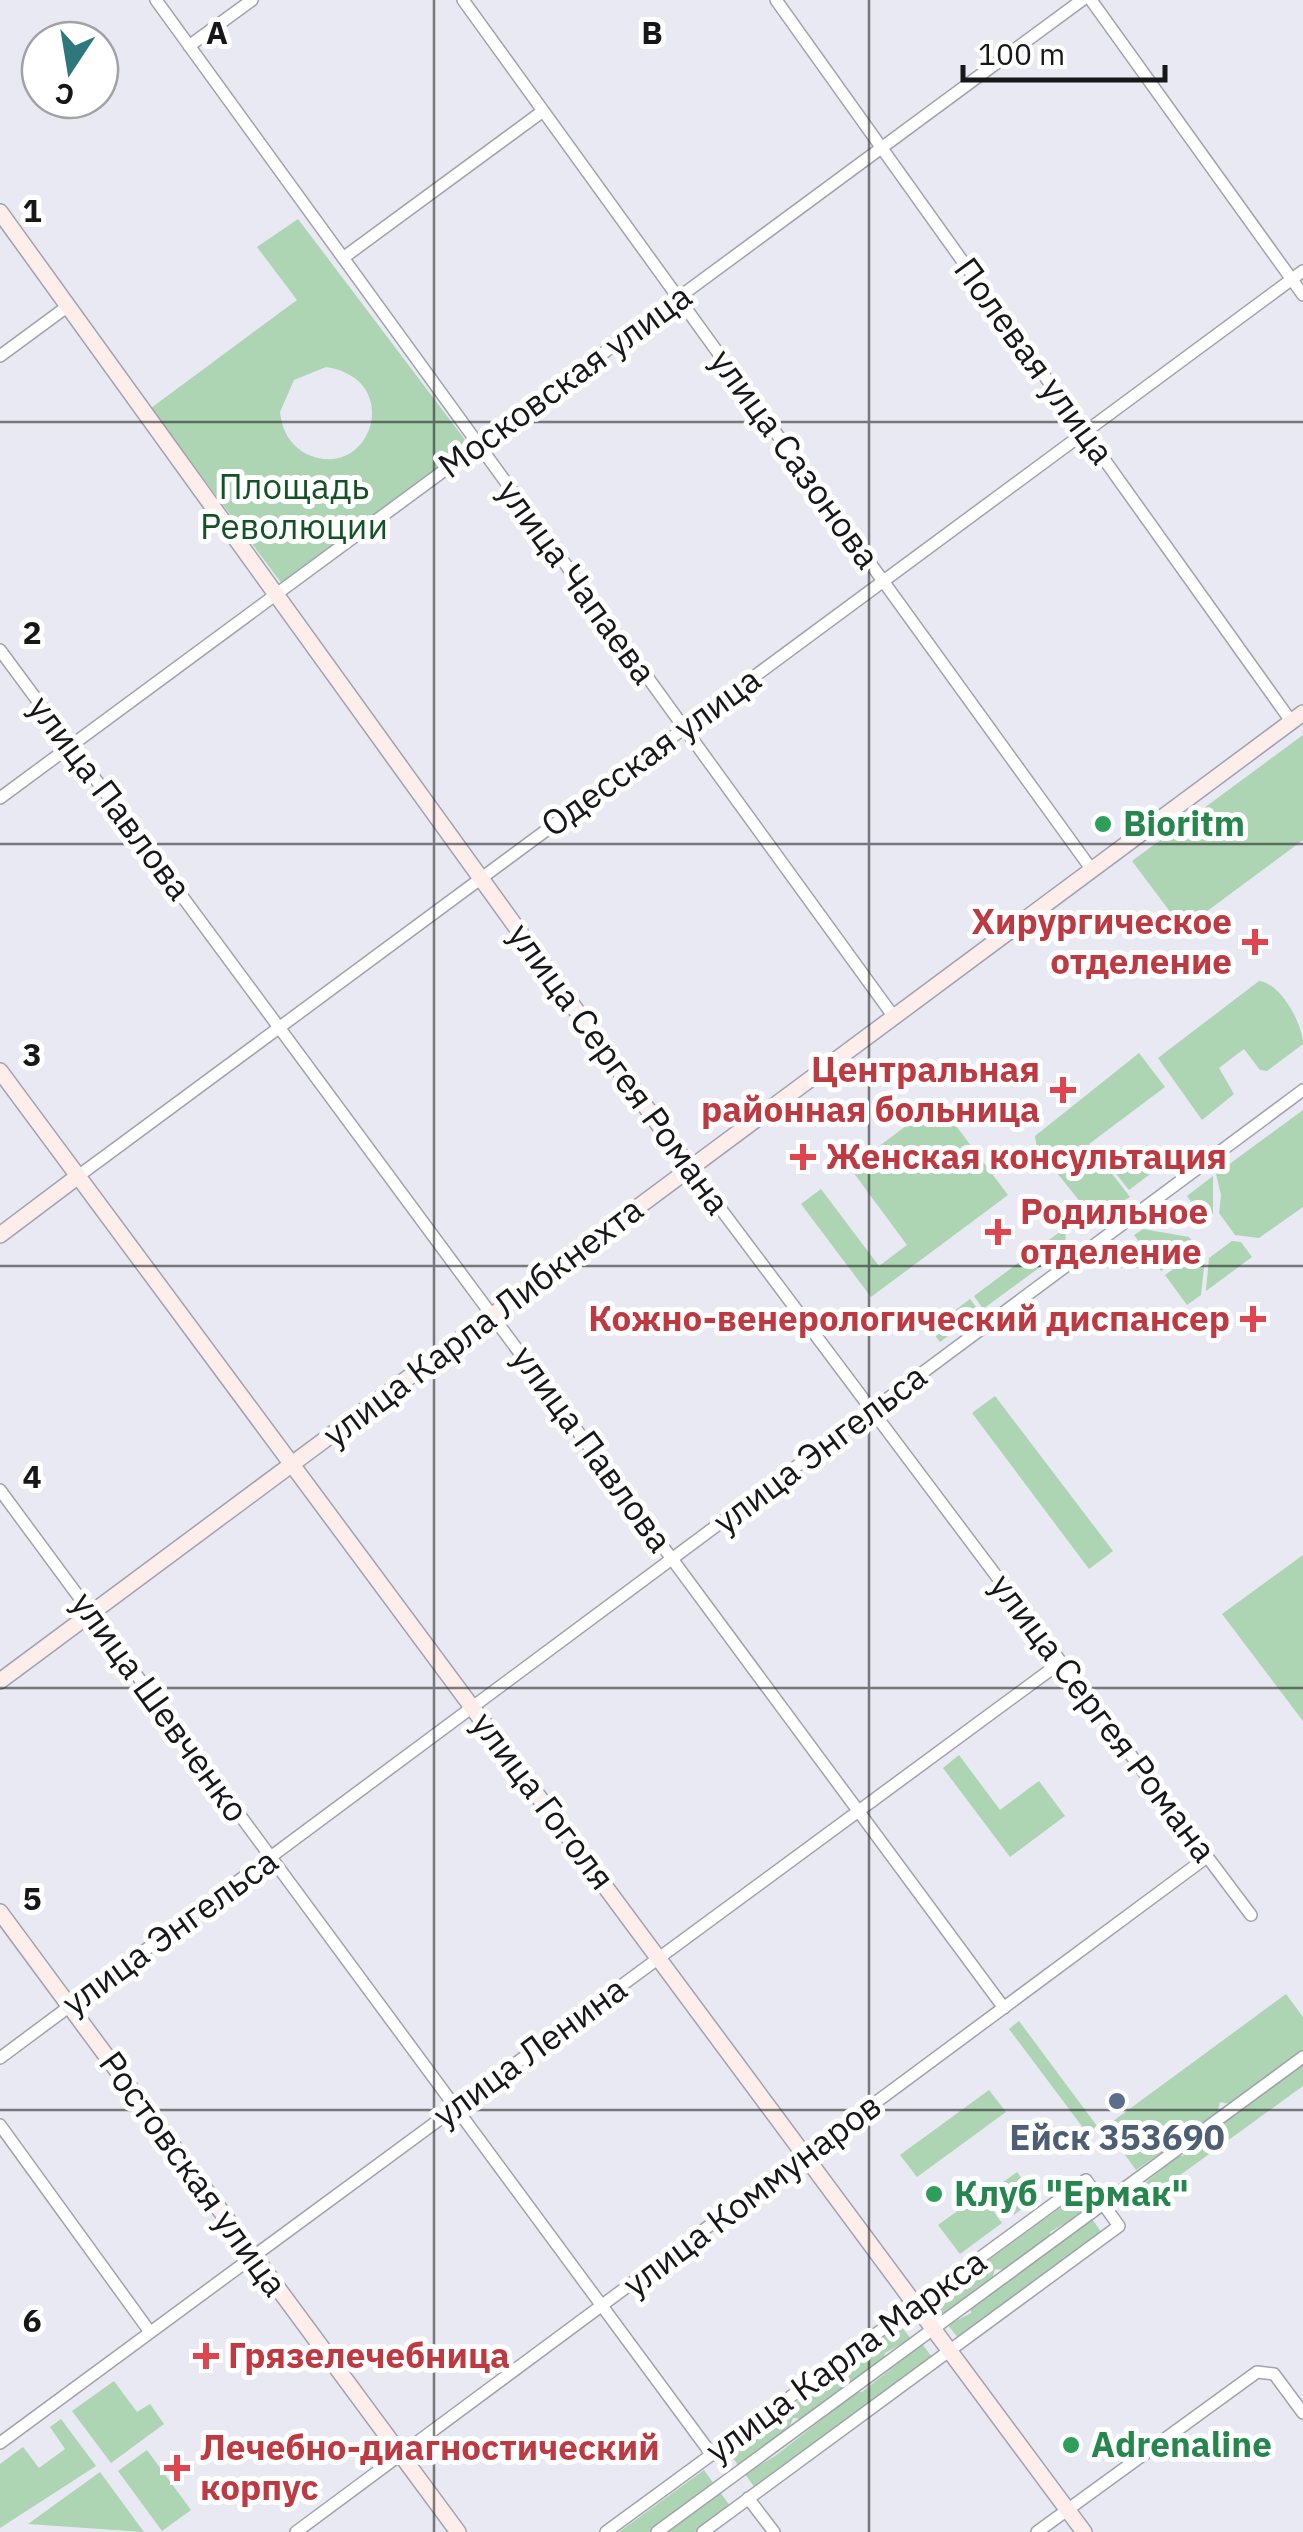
<svg xmlns="http://www.w3.org/2000/svg" width="1303" height="2532" viewBox="0 0 1303 2532" font-family="'IBM Plex Sans',sans-serif">
	<style>
		.green { fill: #add4b3; fill-rule: evenodd }
		.lines { fill: none; stroke-linecap: round; stroke-linejoin: round }
		.street-casing { stroke: #a1a2ab; stroke-width: 14 }
		.secondary-casing { stroke: #a1a2ab; stroke-width: 18 }
		.street { stroke: #fff; stroke-width: 11 }
		.secondary { stroke: #fdeeec; stroke-width: 15 }
		.grid { fill: none; stroke: #17171a; stroke-width: 2.5; stroke-opacity: 0.55 }
		.leisure-dot { fill: #2e9e5b; stroke: #fff; stroke-width: 4 }
		.health-dot { fill: #e0444e; stroke: #fff; stroke-width: 4 }
		.service-dot { fill: #5c6f8a; stroke: #fff; stroke-width: 4 }
		.labels { text-anchor: middle; stroke-width: 10; stroke-linejoin: round; paint-order: stroke }
		.street-label { font-size: 35px; fill: #17171a; stroke: #fff }
		.park-label { font-size: 35px; fill: #145226; stroke: #fff }
		.leisure-label { font-size: 35px; font-weight: bold; fill: #27864d; stroke: #fff; text-anchor: start }
		.health-label { font-size: 35px; font-weight: bold; fill: #be3a42; stroke: #fff; text-anchor: start }
		.service-label { font-size: 35px; font-weight: bold; fill: #4e5e75; stroke: #fff }
		.grid-label { font-size: 32px; text-anchor: middle; font-weight: bold; fill: #17171a; stroke: #fff; stroke-width: 10; stroke-linejoin: round; paint-order: stroke }
	</style>
	<rect width="100%" height="100%" fill="#e8e9f2"/>
	<path class="green" d="M 298,219 L 469,445 L 282,584 L 151,408 L 297,300 L 257,247 ZM 326,367 C 405,379 371,481 309,455 C 291,447 282,431 280,412 L 294,380 Z
		M 1303,735 L 1303,840 L 1183,929 L 1132,861 Z
		M 1259,981 C 1281,983 1303,1025 1303,1044 L 1267,1071 L 1260,1070 L 1244,1049 L 1219,1068 L 1234,1094 L 1202,1120 L 1158,1058 Z
		M 1139,1053 L 1165,1087 L 1089,1144 L 1130,1197 L 1094,1219 L 1037,1148 L 1035,1136 Z
		M 938,1102 L 1008,1195 L 871,1297 L 801,1204 L 821,1189 L 879,1266 L 907,1245 L 850,1168 Z
		M 1303,1110 L 1303,1207 L 1259,1238 L 1235,1235 L 1219,1213 L 1221,1195 L 1216,1174 Z
		M 1147,1145 L 1162,1165 L 1129,1190 L 1113,1170 Z
		M 1213,1176 L 1213,1213 L 1204,1220 L 1187,1196 Z
		M 1065,1228 L 1066,1248 L 983,1309 L 974,1296 Z
		M 1143,1229 L 1189,1237 L 1196,1246 L 1161,1271 L 1134,1235 Z
		M 1232,1241 L 1241,1242 L 1252,1257 L 1206,1291 L 1209,1258 Z
		M 1199,1250 L 1205,1257 L 1201,1295 L 1187,1305 L 1165,1275 Z
		M 970,1299 L 980,1312 L 940,1342 L 930,1329 Z
		M 995,1396 L 1113,1551 L 1089,1569 L 972,1413 Z
		M 1303,1555 L 1303,1721 L 1222,1614 Z
		M 959,1755 L 1000,1810 L 1039,1781 L 1065,1816 L 1010,1857 L 943,1768 Z
		M 1286,1994 L 1303,2017 L 1303,2051 L 1230,2104 L 1220,2102 L 1217,2114 L 1136,2170 L 1105,2127 Z
		M 1019,2021 L 1097,2126 L 1087,2133 L 1009,2029 Z
		M 1303,2064 L 1303,2086 L 1154,2194 L 1145,2183 L 1178,2156 L 1183,2156 L 1184,2151 Z
		M 989,2090 L 1006,2112 L 917,2177 L 900,2155 Z
		M 1017,2172 L 1036,2198 L 1014,2215 L 995,2188 Z
		M 981,2194 L 1002,2223 L 960,2254 L 938,2225 Z
		M 1075,2197 L 1086,2211 L 1050,2232 L 1050,2237 L 1005,2270 L 995,2269 L 992,2279 L 942,2316 L 931,2302 Z
		M 1092,2219 L 1102,2233 L 958,2338 L 948,2325 L 971,2313 L 971,2308 Z
		M 900,2325 L 911,2339 L 885,2353 L 884,2358 L 802,2419 L 793,2418 L 789,2428 L 739,2466 L 728,2452 Z
		M 922,2344 L 932,2357 L 755,2488 L 745,2474 L 775,2456 L 857,2392 L 862,2392 Z
		M 114,2381 L 137,2412 L 150,2404 L 164,2424 L 111,2463 L 72,2411 Z
		M 61,2419 L 96,2466 L 0,2528 L 0,2464 L 23,2447 L 39,2468 L 65,2449 L 50,2427 Z
		M 147,2450 L 191,2510 L 162,2531 L 118,2471 Z
		M 704,2470 L 714,2484 L 649,2532 L 619,2532 Z
		M 100,2472 L 144,2532 L 28,2524 Z
		M 720,2492 L 730,2506 L 695,2532 L 666,2532 Z"/>
	<g class="lines">
		<g class="street-casing">
			<path id="street" d="M 156,0 L 894,1017
				M 463,0 L 1092,870
				M 776,0 L 1291,721
				M 1091,0 L 1303,295
				M 189,46 L 252,0
				M 343,258 L 543,111
				M 0,356 L 68,306
				M 0,650 L 1004,2008
				M 0,798 L 1082,0
				M 690,1168 L 1251,1915
				M 77,1177 L 1303,271
				M 0,1490 L 712,2455
				M 0,2058 L 1303,1090
				M 0,2125 L 150,2332
				M 0,2443 L 1061,1662
				M 748,2498 L 774,2532
				M 296,2532 L 1207,1857
				M 606,2532 L 1086,2180 L 1119,2226 L 703,2532
				M 657,2532 L 1303,2057
				M 1037,2532 L 1257,2372 L 1274,2374 L 1303,2413"/>
		</g>
		<g class="secondary-casing">
			<path id="secondary" d="M 0,212 L 690,1168
				M 0,1071 L 1084,2532
				M 0,1235 L 77,1177
				M 0,1681 L 1303,713
				M 0,1912 L 458,2532"/>
		</g>
		<use href="#street" class="street"/>
		<use href="#secondary" class="secondary"/>
	</g>
	<path class="grid" d="M 434,0 L 434,2532M 869,0 L 869,2532M 0,422 L 1303,422M 0,844 L 1303,844M 0,1266 L 1303,1266M 0,1688 L 1303,1688M 0,2110 L 1303,2110"/>
	<g class="leisure-dot">
		<circle cx="1103" cy="824" r="10"/>
		<circle cx="934" cy="2194" r="10"/>
		<circle cx="1071" cy="2445" r="10"/>
	</g>
	<g class="health-dot">
		<path d="M1250 927h10v10h10v10h-10v10h-10v-10h-10v-10h10z"/>
		<path d="M1058 1075h10v10h10v10h-10v10h-10v-10h-10v-10h10z"/>
		<path d="M798 1142h10v10h10v10h-10v10h-10v-10h-10v-10h10z"/>
		<path d="M993 1217h10v10h10v10h-10v10h-10v-10h-10v-10h10z"/>
		<path d="M1248 1304h10v10h10v10h-10v10h-10v-10h-10v-10h10z"/>
		<path d="M201 2341h10v10h10v10h-10v10h-10v-10h-10v-10h10z"/>
		<path d="M172 2453h10v10h10v10h-10v10h-10v-10h-10v-10h10z"/>
	</g>
	<circle class="service-dot" cx="1117" cy="2101" r="10"/>
	<g class="labels">
		<g class="street-label">
			<text transform="translate(1034 361) rotate(54)" y="12">Полевая улица</text>
			<text transform="translate(565 381) rotate(-36)" y="12">Московская улица</text>
			<text transform="translate(795 459) rotate(54)" y="12">улица Сазонова</text>
			<text transform="translate(577 582) rotate(54)" y="12">улица Чапаева</text>
			<text transform="translate(651 752) rotate(-36)" y="12">Одесская улица</text>
			<text transform="translate(110 798) rotate(53)" y="12">улица Павлова</text>
			<text transform="translate(619 1069) rotate(54)" y="12">улица Сергея Романа</text>
			<text transform="translate(483 1322) rotate(-37)" y="12">улица Карла Либкнехта</text>
			<text transform="translate(592 1449) rotate(54)" y="12">улица Павлова</text>
			<text transform="translate(820 1449) rotate(-37)" y="12">улица Энгельса</text>
			<text transform="translate(160 1707) rotate(54)" y="12">улица Шевченко</text>
			<text transform="translate(1103 1718) rotate(53)" y="12">улица Сергея Романа</text>
			<text transform="translate(543 1801) rotate(53)" y="12">улица Гоголя</text>
			<text transform="translate(170 1932) rotate(-36)" y="12">улица Энгельса</text>
			<text transform="translate(530 2052) rotate(-36)" y="12">улица Ленина</text>
			<text transform="translate(193 2174) rotate(54)" y="12">Ростовская улица</text>
			<text transform="translate(752 2195) rotate(-37)" y="12">улица Коммунаров</text>
			<text transform="translate(846 2356) rotate(-36)" y="12">улица Карла Маркса</text>
		</g>
		<g class="park-label">
			<text x="294" y="499">Площадь<tspan x="294" dy="40">Революции</tspan></text>
		</g>
		<g class="leisure-label">
			<text x="1123" y="836">Bioritm</text>
			<text x="954" y="2206">Клуб "Ермак"</text>
			<text x="1091" y="2457">Аdrenaline</text>
		</g>
		<g class="health-label">
			<text x="1232" y="934" text-anchor="end">Хирургическое<tspan x="1232" dy="40">отделение</tspan></text>
			<text x="1040" y="1082" text-anchor="end">Центральная<tspan x="1040" dy="40">районная больница</tspan></text>
			<text x="826" y="1169">Женская консультация</text>
			<text x="1020" y="1224">Родильное<tspan x="1020" dy="40">отделение</tspan></text>
			<text x="1230" y="1331" text-anchor="end">Кожно-венерологический диспансер</text>
			<text x="228" y="2368">Грязелечебница</text>
			<text x="200" y="2460">Лечебно-диагностический<tspan x="200" dy="40">корпус</tspan></text>
		</g>
		<g class="service-label">
			<text x="1117" y="2150">Ейск 353690</text>
		</g>
	</g>
	<g class="grid-label">
		<text x="217" y="44">A</text>
		<text x="652" y="44">B</text>
		<text x="32" y="222">1</text>
		<text x="32" y="644">2</text>
		<text x="32" y="1066">3</text>
		<text x="32" y="1488">4</text>
		<text x="32" y="1910">5</text>
		<text x="32" y="2332">6</text>
	</g>
	<g transform="translate(70 70) rotate(192)"><circle r="48" fill="#ffffff" stroke="#a2a2a3" stroke-width="2.5"/>
	<path d="M0-8L18 38L0 25L-18 38Z" fill="#2e777d"/>
	<text y="-15" font-size="28" font-weight="bold" text-anchor="middle" fill="#17171a">С</text>
	</g>
	<path d="M963 65v15h202v-15" fill="none" stroke="#17171a" stroke-width="5"/>
	<text x="978" y="65" font-size="30" fill="#17171a" stroke="#ffffff" stroke-width="8" paint-order="stroke">100 m</text>
</svg>
